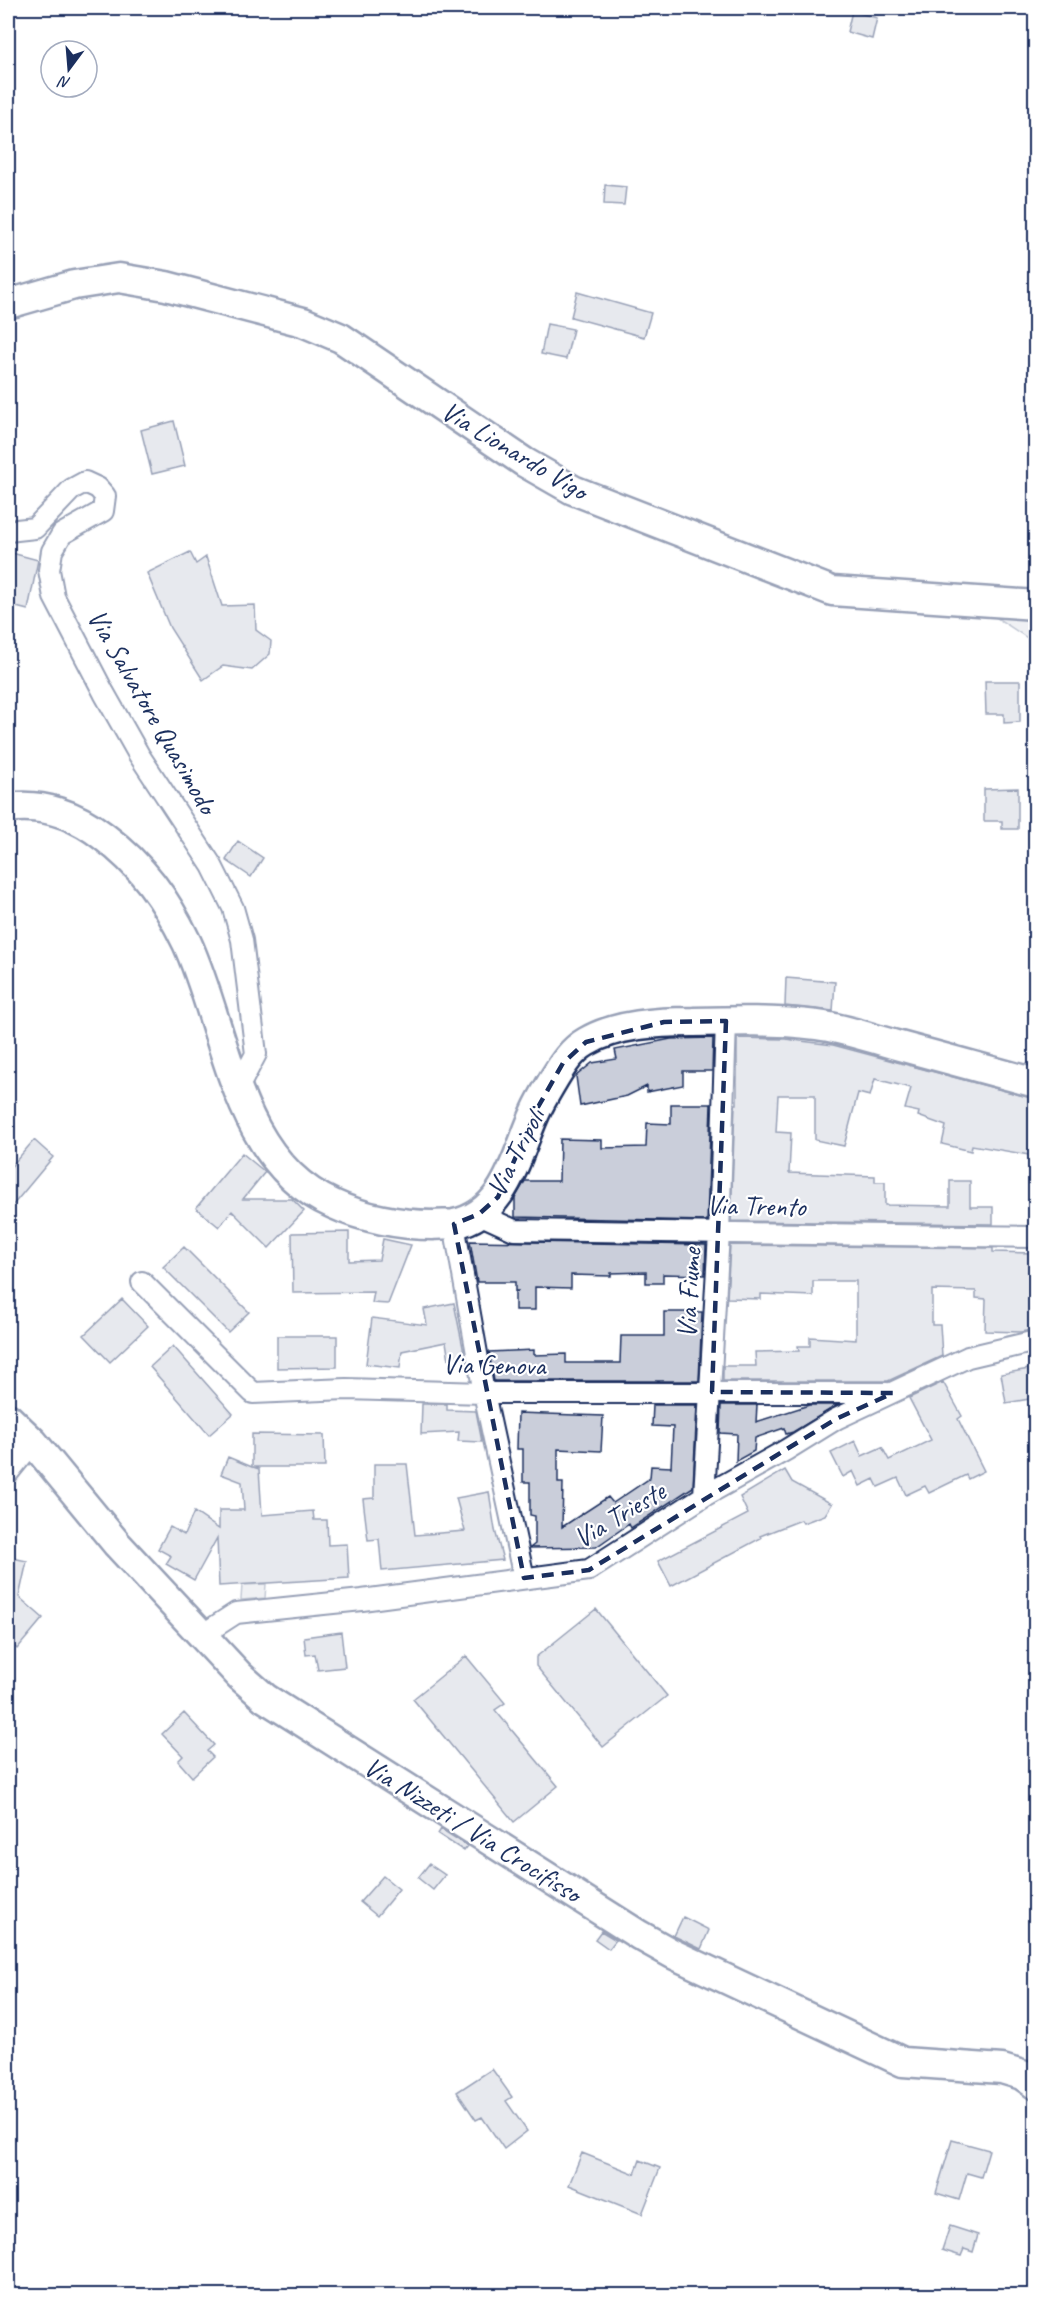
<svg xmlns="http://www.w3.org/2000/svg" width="1043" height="2303" viewBox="0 0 1043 2303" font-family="Caveat,sans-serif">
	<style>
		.green { fill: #dee1e7; stroke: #7c88a2; stroke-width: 1.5 }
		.building { fill: #caceda; stroke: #1b2f5e; stroke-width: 1.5 }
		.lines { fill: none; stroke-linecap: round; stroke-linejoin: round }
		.street-casing { stroke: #1b2f5e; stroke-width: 24 }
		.secondary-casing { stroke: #1b2f5e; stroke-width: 33 }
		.street { stroke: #fff; stroke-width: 20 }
		.secondary { stroke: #fff; stroke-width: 28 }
		.marked { fill: none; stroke: #1b2f5e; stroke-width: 4.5; stroke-dasharray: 12 8; stroke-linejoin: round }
		.labels { text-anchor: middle; stroke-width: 4.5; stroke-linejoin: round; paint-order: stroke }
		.street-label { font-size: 28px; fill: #1b2f5e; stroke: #fff }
	</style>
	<rect width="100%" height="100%" fill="#fff"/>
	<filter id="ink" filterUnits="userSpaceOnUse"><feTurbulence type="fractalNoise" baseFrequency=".0167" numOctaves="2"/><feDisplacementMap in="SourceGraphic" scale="12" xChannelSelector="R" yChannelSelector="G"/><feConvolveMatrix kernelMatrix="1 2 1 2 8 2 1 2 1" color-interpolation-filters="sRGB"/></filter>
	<g filter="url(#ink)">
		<path class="green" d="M 994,616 L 1035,621 L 1035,643 Z
			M 266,1584 L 265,1598 L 241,1600 L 242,1585 Z"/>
		<path class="building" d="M 852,11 L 877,18 L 872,39 L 847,32 Z
			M 605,185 L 626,187 L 624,205 L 604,204 Z
			M 577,292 L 651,313 L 644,337 L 571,317 Z
			M 547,324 L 573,329 L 566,359 L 541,354 Z
			M 174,421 L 185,466 L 152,474 L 141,430 Z
			M 8,552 L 38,560 L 28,610 L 8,605 Z
			M 190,552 L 196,564 L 206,557 L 222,606 L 255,605 L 256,630 L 271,641 L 270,654 L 252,670 L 223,666 L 203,680 L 170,628 L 147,573 Z
			M 985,681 L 1020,681 L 1020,722 L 1004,723 L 1004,714 L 986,714 Z
			M 1018,788 L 1018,829 L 1002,829 L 1002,821 L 984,821 L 984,789 Z
			M 238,841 L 263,858 L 251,877 L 226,860 Z
			M 786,978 L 835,982 L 833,1011 L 785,1006 Z
			M 713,1038 L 712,1071 L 683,1071 L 683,1085 L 647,1092 L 647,1086 L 627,1096 L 580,1106 L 576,1076 L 592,1063 L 617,1059 L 615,1050 L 671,1039 Z
			M 737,1038 L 785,1039 L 833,1045 L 1035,1099 L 1035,1156 L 972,1145 L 971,1151 L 942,1144 L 946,1126 L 918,1116 L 919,1112 L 905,1109 L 911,1088 L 875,1079 L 870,1096 L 858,1093 L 844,1146 L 815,1140 L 815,1095 L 778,1095 L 776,1132 L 791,1133 L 789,1173 L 875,1176 L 875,1182 L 885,1182 L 885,1205 L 950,1206 L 950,1181 L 970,1181 L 970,1207 L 993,1207 L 993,1224 L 731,1221 L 735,1104 L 737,1104 Z
			M 671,1104 L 711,1104 L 707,1221 L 515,1217 L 515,1198 L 525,1181 L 559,1181 L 560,1139 L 602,1140 L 602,1148 L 646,1147 L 647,1123 L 671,1124 Z
			M 34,1140 L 53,1157 L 8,1211 L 8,1170 Z
			M 242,1153 L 265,1172 L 243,1199 L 292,1199 L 304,1211 L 269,1248 L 232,1211 L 219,1227 L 196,1208 Z
			M 349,1232 L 349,1261 L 379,1260 L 383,1239 L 411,1245 L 388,1304 L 372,1303 L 374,1292 L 293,1293 L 292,1233 Z
			M 470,1241 L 706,1245 L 705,1275 L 663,1274 L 663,1283 L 646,1283 L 646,1272 L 611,1273 L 611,1276 L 571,1275 L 571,1288 L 535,1287 L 535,1310 L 515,1310 L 515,1292 L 519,1291 L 515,1291 L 515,1282 L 477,1282 Z
			M 730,1245 L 993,1248 L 993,1252 L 1035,1253 L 1035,1329 L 1021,1332 L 985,1331 L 986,1299 L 976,1298 L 976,1291 L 932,1290 L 932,1325 L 940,1325 L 942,1356 L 888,1381 L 723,1381 L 723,1366 L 756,1366 L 755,1352 L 799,1351 L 798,1346 L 810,1346 L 810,1337 L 856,1340 L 856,1281 L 813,1281 L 813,1296 L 761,1294 L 761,1299 L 727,1298 Z
			M 184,1247 L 249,1312 L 228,1332 L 163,1267 Z
			M 122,1299 L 148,1326 L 110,1362 L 84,1335 Z
			M 454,1303 L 465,1357 L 449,1360 L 446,1342 L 402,1351 L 400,1368 L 366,1364 L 372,1318 L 427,1325 L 424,1309 Z
			M 664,1312 L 702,1312 L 699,1381 L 494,1381 L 489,1352 L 534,1350 L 534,1355 L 566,1354 L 566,1363 L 620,1363 L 621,1336 L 664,1336 Z
			M 277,1336 L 337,1336 L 337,1367 L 277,1368 Z
			M 173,1346 L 233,1414 L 209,1435 L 150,1367 Z
			M 1035,1368 L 1035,1398 L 1006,1403 L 1001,1374 Z
			M 943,1382 L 962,1416 L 958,1419 L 984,1471 L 968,1479 L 966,1475 L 929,1493 L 925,1486 L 906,1495 L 898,1478 L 878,1487 L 874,1479 L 860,1486 L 853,1471 L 843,1477 L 831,1453 L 855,1441 L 862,1456 L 882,1447 L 889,1460 L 931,1440 L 909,1398 Z
			M 422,1404 L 447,1404 L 447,1410 L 476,1411 L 482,1442 L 458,1441 L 459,1432 L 421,1434 Z
			M 653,1405 L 697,1405 L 693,1487 L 631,1528 L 629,1524 L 596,1547 L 530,1548 L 535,1544 L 535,1516 L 530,1515 L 530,1482 L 523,1482 L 523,1449 L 517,1449 L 518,1413 L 603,1416 L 601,1451 L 558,1449 L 558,1483 L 563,1483 L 562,1527 L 608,1497 L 613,1503 L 650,1478 L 651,1466 L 671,1467 L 673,1427 L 652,1426 Z
			M 721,1405 L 757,1405 L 756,1422 L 809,1405 L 838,1405 L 793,1432 L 786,1434 L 784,1428 L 755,1438 L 754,1451 L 736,1461 L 737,1434 L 720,1433 Z
			M 252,1434 L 324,1435 L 325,1467 L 253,1467 L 259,1469 L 262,1515 L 313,1511 L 314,1520 L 327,1520 L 328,1545 L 347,1544 L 349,1578 L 219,1586 L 217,1538 L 194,1580 L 166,1564 L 171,1556 L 158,1549 L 170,1527 L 184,1535 L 194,1512 L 219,1529 L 219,1510 L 244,1510 L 242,1482 L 221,1474 L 228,1457 L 252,1467 Z
			M 374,1464 L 407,1464 L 415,1535 L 465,1531 L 456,1498 L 489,1492 L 495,1530 L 503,1560 L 382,1571 L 379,1539 L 368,1540 L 363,1499 L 374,1498 Z
			M 785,1470 L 792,1482 L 832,1504 L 825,1515 L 803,1523 L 801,1520 L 760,1536 L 761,1538 L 671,1586 L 658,1561 L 748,1514 L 740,1497 Z
			M 8,1557 L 27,1561 L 19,1597 L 43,1618 L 17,1649 L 8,1640 Z
			M 596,1609 L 667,1696 L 603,1747 L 536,1666 L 536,1657 Z
			M 341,1632 L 345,1667 L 318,1670 L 315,1654 L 306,1655 L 304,1637 Z
			M 466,1656 L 505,1703 L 495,1710 L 558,1786 L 514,1822 L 413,1699 Z
			M 184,1713 L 214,1745 L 207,1751 L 213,1757 L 192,1777 L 178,1761 L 183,1756 L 162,1734 Z
			M 441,1829 L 468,1846 L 464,1851 L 438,1834 Z
			M 429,1864 L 445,1875 L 433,1890 L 418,1878 Z
			M 383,1876 L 399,1889 L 377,1916 L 360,1902 Z
			M 683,1917 L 709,1930 L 701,1949 L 674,1936 Z
			M 601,1931 L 616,1940 L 609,1949 L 595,1939 Z
			M 492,2069 L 512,2097 L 506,2101 L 527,2131 L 504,2149 L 482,2117 L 476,2120 L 457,2092 Z
			M 952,2140 L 989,2150 L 981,2177 L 967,2173 L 959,2200 L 936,2193 Z
			M 582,2153 L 635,2174 L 640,2160 L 660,2168 L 642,2214 L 569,2185 Z
			M 950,2226 L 978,2235 L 973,2252 L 964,2249 L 961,2256 L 942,2250 Z"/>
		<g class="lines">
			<g class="street-casing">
				<path id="street" d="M 8,531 L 35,528 L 72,489 L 85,482 L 98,488 L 105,496 L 103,511 L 62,534 L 52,551 L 49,570 L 54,597 L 104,693 L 139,755 L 212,866 L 233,908 L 242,940 L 256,1054 L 238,1088
					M 479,1214 L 514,1230 L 1036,1237
					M 454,1224 L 484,1393 L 524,1578
					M 142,1282 L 253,1393 L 346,1389 L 484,1393 L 887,1393
					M 8,1473 L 33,1442
					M 704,1496 L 719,1233 L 726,1021
					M 202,1635 L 236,1613 L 362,1600 L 589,1570 L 704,1496 L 786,1450 L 836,1419 L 968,1357 L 1036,1341"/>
			</g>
			<g class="secondary-casing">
				<path id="secondary" d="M 8,304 L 74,285 L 119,278 L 166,286 L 303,322 L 341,338 L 524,462 L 573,490 L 832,591 L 1036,605
					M 8,808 C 43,803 76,815 103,836 C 142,865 166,899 187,943 C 227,1030 234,1160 333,1204 C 363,1218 400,1225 433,1225 C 440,1224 447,1225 454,1224 C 509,1213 517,1149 538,1107 C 543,1097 549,1087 555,1077 C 563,1064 572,1050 586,1042 C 616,1024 659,1022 693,1022 C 734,1021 776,1020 817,1025 C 843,1028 870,1038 896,1045 C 943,1058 989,1070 1036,1083
					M 8,1418 L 33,1442 L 117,1544 L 240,1676 L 265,1698 L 639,1935 L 673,1954 L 903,2062 L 1002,2069 L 1022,2075 L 1036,2085"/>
			</g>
			<use href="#street" class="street"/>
			<use href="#secondary" class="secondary"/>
		</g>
	</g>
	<path d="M0 0H1043V2303H0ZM 726,1021 L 712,1392 L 893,1393 L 836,1419 L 589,1570 L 524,1578 L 454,1224 L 479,1214 L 498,1197 L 538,1107 L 563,1063 L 586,1042 L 664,1022 Z" fill="#fff" fill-opacity=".55" fill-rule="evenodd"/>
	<path class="marked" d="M 726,1021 L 712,1392 L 893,1393 L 836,1419 L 589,1570 L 524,1578 L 454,1224 L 479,1214 L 498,1197 L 538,1107 L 563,1063 L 586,1042 L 664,1022 Z"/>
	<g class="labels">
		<g class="street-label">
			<text transform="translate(515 450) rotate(31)" y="10">Via Lionardo Vigo</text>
			<text transform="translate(153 711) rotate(60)" y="10">Via Salvatore Quasimodo</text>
			<text transform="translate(515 1152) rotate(-63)" y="10">Via Tripoli</text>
			<text transform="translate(756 1205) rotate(1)" y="10">Via Trento</text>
			<text transform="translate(688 1293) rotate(-87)" y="10">Via Fiume</text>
			<text transform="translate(494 1364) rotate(1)" y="10">Via Genova</text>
			<text transform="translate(619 1514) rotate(-31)" y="10">Via Trieste</text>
			<text transform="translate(473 1829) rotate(32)" y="10">Via Nizzeti / Via Crocifisso</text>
		</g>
	</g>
	<rect width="1043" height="2303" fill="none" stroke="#fff" stroke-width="30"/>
	<rect x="15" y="15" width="1013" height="2273" fill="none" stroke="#1b2f5e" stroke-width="2" filter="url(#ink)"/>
	<g transform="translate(69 69) rotate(196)"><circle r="28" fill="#ffffff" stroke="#a4acbf" stroke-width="1.5"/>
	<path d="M0-4.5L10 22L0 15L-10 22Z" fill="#1b2f5e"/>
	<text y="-9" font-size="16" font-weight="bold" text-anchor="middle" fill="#1b2f5e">N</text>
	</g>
</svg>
